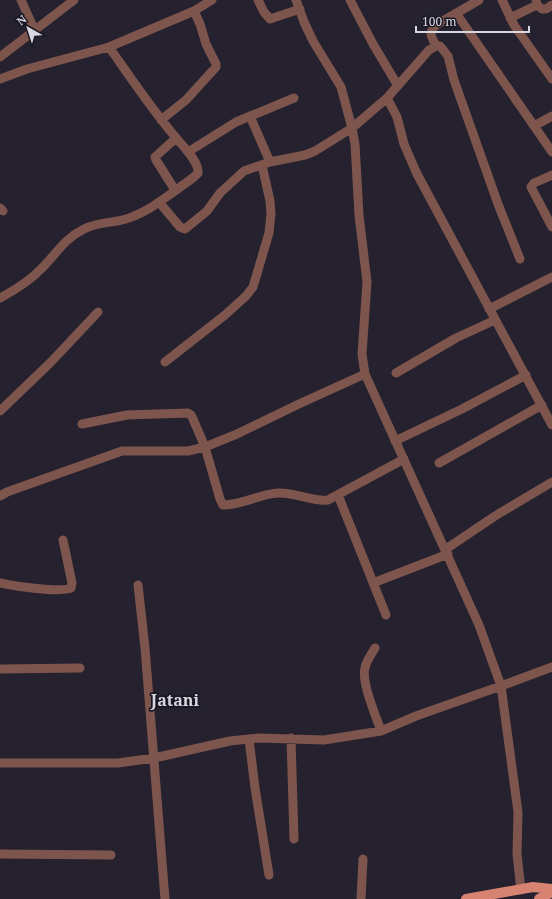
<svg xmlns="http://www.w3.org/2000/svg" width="552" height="899" viewBox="0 0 552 899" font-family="'Noto Serif',serif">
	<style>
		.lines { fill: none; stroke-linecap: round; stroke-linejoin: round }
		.minor { stroke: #7d554c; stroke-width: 9 }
		.major { stroke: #d68372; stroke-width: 10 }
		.labels { text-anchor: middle; stroke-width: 3.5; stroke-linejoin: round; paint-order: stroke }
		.district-label { font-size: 16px; font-weight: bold; fill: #d8d6df; stroke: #1b1825 }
	</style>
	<rect width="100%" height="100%" fill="#25212f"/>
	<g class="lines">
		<path class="minor" d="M 21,0 L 35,31
			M 258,0 L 264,12 L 270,19 L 300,9
			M 296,0 L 304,22 L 313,41 L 341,87 L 352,128 L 355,144 L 359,215 L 367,282 L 362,354 L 365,374 L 479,625 L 501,686 L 518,812 L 517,854 L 521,890
			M 350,0 L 373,44 L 398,86
			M 502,0 L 514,25 L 552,79
			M 536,0 L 537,5 L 542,9 L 546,9 L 552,5
			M 456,13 L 552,152
			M 510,18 L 537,5
			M 436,46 C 431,36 428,33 436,25 L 479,0
			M 0,57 L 74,0
			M 0,79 L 27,69 L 109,47 L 194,11 L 212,0
			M 387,98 L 397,117 L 404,144 L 417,174 L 552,425
			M 250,116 L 270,162
			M 161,120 L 186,100 L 216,67 L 216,64 L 206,44 L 200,24 L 194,11
			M 534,126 L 552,116
			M 188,152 L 236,122 L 294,98
			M 552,175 L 534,183 L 531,187 L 552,227
			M 175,190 L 156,160 L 155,157 L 176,138
			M 159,202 L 180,227 L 185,229 L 207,211 L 220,193 L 244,171 L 270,162 L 305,155 L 315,151 L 352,128 L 387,98 L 429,50 L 436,46 L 440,46 L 448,56 L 454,80 L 498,204 L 520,259
			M 0,208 L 3,211
			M 0,298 C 15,290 30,281 42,268 C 57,253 64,239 84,229 C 98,222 112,223 126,219 C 146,213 162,200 179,188 C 185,183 193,179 198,173 C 199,162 184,147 177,139 C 152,110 131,78 109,47
			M 489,309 L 552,277
			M 165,362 L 225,315 L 246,296 L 253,287 L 269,233 L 271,214 L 270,201 L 262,165
			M 396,373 L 456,338 L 495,320
			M 0,411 L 51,362 L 98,312
			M 82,424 L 127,415 L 188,413 L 191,415 L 193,419 L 205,447 L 220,499 L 223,505 C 242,505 260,494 278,493 C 296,492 311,502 328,500 L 404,459
			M 395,441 L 462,409 L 526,375
			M 439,463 L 542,405
			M 338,495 L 386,615
			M 0,496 L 7,492 L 122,451 L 188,451 L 205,447 L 237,434 L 301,403 L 365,374
			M 446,549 L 495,516 L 552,482
			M 0,583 C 13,586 60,593 71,588 L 72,583 L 63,540
			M 373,583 L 448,554
			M 138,585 L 145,648 L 165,899
			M 375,648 C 371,655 366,661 365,668 C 361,682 376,716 381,731
			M 0,669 L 80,668
			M 291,738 L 294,839
			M 249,739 L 255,788 L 269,875
			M 0,763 L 118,763 L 154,758 L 230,741 L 259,738 L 324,740 L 381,731 L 416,716 L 501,686 L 552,667
			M 0,854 L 111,855
			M 361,899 L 363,859"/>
		<path class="major" d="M 466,899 L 533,887 L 552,889
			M 539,899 L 552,892"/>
	</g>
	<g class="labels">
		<g class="district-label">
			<text x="175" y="706">Jatani</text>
		</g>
	</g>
	<g transform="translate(28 28) rotate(321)" stroke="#1b1825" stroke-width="3" paint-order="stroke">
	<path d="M0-3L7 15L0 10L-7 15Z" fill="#d8d6df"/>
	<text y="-6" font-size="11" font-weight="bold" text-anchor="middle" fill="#d8d6df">N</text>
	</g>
	<path d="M416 26v6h113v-6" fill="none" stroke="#d8d6df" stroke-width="2"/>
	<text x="422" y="26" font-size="12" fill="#d8d6df" stroke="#1b1825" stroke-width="3" paint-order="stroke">100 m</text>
</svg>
